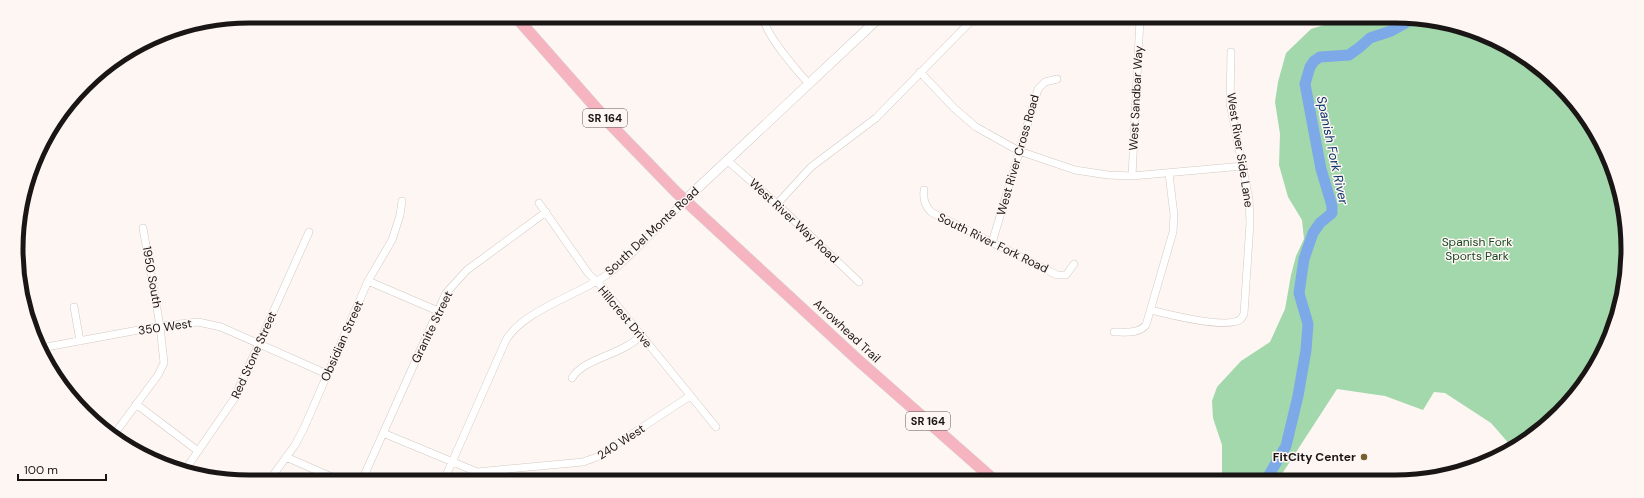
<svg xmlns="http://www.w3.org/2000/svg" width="1644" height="498" viewBox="0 0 1644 498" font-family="'DM Sans',sans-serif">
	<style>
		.green { fill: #a2d8ac }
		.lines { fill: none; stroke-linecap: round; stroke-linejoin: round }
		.river { stroke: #7da9e8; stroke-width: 11 }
		.minor-casing { stroke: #d2c9c4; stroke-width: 8 }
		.tertiary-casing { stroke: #d2c9c4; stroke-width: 10 }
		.primary-casing { stroke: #d6d5d5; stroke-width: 12 }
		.minor { stroke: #fff; stroke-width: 7 }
		.tertiary { stroke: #fff; stroke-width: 9 }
		.primary { stroke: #f6b4c1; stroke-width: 11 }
		.poi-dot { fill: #765e2f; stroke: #fef6f2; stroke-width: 1.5 }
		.labels { text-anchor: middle; stroke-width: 3; stroke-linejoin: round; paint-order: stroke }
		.shield { fill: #fef6f2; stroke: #5e5957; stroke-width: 1 }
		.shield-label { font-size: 11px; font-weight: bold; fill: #1a1615 }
		.street-label { font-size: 12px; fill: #1a1615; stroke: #fef6f2 }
		.park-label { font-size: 12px; fill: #164724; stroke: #fef6f2 }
		.poi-label { font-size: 12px; font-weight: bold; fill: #1a1615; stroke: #fef6f2; text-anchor: end }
		.water-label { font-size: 13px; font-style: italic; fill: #09346b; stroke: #fef6f2 }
		.rim { fill: none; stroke: #1a1615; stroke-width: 5 }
	</style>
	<rect width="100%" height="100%" fill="#fef6f2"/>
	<path class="green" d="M 1340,20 L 1441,21 L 1525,55 L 1589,120 L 1624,204 L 1623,295 L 1597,366 L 1549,424 L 1512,447 L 1491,423 L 1445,393 L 1434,392 L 1423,410 L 1385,396 L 1337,389 L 1278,480 L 1220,480 L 1222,473 L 1222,445 L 1213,418 L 1212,401 L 1217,387 L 1241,361 L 1270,342 L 1285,309 L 1291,275 L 1296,256 L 1304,239 L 1302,220 L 1288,197 L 1279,165 L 1280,134 L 1275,102 L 1278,82 L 1286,53 L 1311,29 Z"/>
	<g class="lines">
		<path class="river" d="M 1266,480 L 1286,446 L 1298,396 L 1306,350 L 1308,324 L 1299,293 L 1304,259 L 1313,233 L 1320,223 L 1332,213 L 1332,206 L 1321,169 L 1305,84 L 1310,67 L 1314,61 L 1320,57 L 1349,55 L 1360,47 L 1370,38 L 1391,31 L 1411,20"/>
		<g class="minor-casing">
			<path id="minor" d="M 764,18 C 764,33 798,72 809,84
				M 920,72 L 954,108 L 976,127 L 1019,151 L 1075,170 L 1108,175 L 1132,176 L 1243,166
				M 728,161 L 777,204 L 859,282
				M 1132,176 L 1140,19
				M 924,190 C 923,200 925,205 931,212 L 1057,275 L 1066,275 L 1074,264
				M 539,203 L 588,273 L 602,287 L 716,427
				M 777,204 L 811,167 L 876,118 L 973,19
				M 992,243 L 1038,89 L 1045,82 L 1057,79
				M 368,281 L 438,311
				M 74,307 L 80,341
				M 1151,310 C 1167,314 1228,330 1241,319 C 1242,318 1243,315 1244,314 L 1250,223 L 1249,199 L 1230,103 L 1231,52
				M 1114,332 C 1126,332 1138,334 1146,325 L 1173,232 L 1174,215 L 1169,174
				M 41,348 L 160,326 L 198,322 L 221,327 L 327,374
				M 572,378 C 583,358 624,355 641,335
				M 136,404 L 198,451
				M 383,433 L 477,472 L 583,462 L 597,457 L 690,396
				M 113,436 L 158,375 L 164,363 L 160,326 L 143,228
				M 286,457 L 334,478
				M 185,470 L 234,399 L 309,232
				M 271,478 L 295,445 L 304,428 L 368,281 L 392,240 L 400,215 L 402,201
				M 363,478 L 446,293 L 467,270 L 546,212
				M 445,478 L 506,340 C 523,311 577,295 605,276 C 620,266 632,253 644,241 C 658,227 672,214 685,200"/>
		</g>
		<g class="tertiary-casing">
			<path id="tertiary" d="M 685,200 L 879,18"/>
		</g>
		<g class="primary-casing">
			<path id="primary" d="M 516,17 L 612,126 L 676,192 L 858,360 L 993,479"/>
		</g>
		<use href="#minor" class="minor"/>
		<use href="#tertiary" class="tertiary"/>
		<use href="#primary" class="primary"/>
	</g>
	<circle class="poi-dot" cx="1364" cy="457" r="4"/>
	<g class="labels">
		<g class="shield">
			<rect x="583" y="109" width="44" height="18" rx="3"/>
			<rect x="906" y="412" width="44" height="18" rx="3"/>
		</g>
		<g class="shield-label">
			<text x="605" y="122">SR 164</text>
			<text x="928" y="425">SR 164</text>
		</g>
		<g class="street-label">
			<text transform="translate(1136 98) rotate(-87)" y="4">West Sandbar Way</text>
			<text transform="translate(1240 150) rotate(81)" y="4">West River Side Lane</text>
			<text transform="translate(1018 155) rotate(-74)" y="4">West River Cross Road</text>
			<text transform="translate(794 221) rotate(43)" y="4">West River Way Road</text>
			<text transform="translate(652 231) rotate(-43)" y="4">South Del Monte Road</text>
			<text transform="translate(993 243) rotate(26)" y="4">South River Fork Road</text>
			<text transform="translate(152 277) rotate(80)" y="4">1950 South</text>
			<text transform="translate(625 317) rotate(50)" y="4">Hillcrest Drive</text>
			<text transform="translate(165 327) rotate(-8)" y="4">350 West</text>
			<text transform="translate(432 327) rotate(-64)" y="4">Granite Street</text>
			<text transform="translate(847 331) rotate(43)" y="4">Arrowhead Trail</text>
			<text transform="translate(342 341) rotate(-66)" y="4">Obsidian Street</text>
			<text transform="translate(254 355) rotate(-66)" y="4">Red Stone Street</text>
			<text transform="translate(621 442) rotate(-33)" y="4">240 West</text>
		</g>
		<g class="park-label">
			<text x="1477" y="246">Spanish Fork<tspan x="1477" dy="14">Sports Park</tspan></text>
		</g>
		<g class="poi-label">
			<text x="1356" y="461">FitCity Center</text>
		</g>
		<g class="water-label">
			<text transform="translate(1333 150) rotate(78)" y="5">Spanish Fork River</text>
		</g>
	</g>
	<path d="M0 0H1644V498H0ZM249 23H1395A226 226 0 0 1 1621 249V249A226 226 0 0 1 1395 475H249A226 226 0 0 1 23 249V249A226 226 0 0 1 249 23Z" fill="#fef6f2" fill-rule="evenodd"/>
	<path class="rim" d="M249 23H1395A226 226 0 0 1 1621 249V249A226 226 0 0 1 1395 475H249A226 226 0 0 1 23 249V249A226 226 0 0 1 249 23Z"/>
	<path d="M18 474v6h88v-6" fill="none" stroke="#1a1615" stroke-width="2"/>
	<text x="24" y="474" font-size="12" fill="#1a1615" stroke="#fef6f2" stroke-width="3" paint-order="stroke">100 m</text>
</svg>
